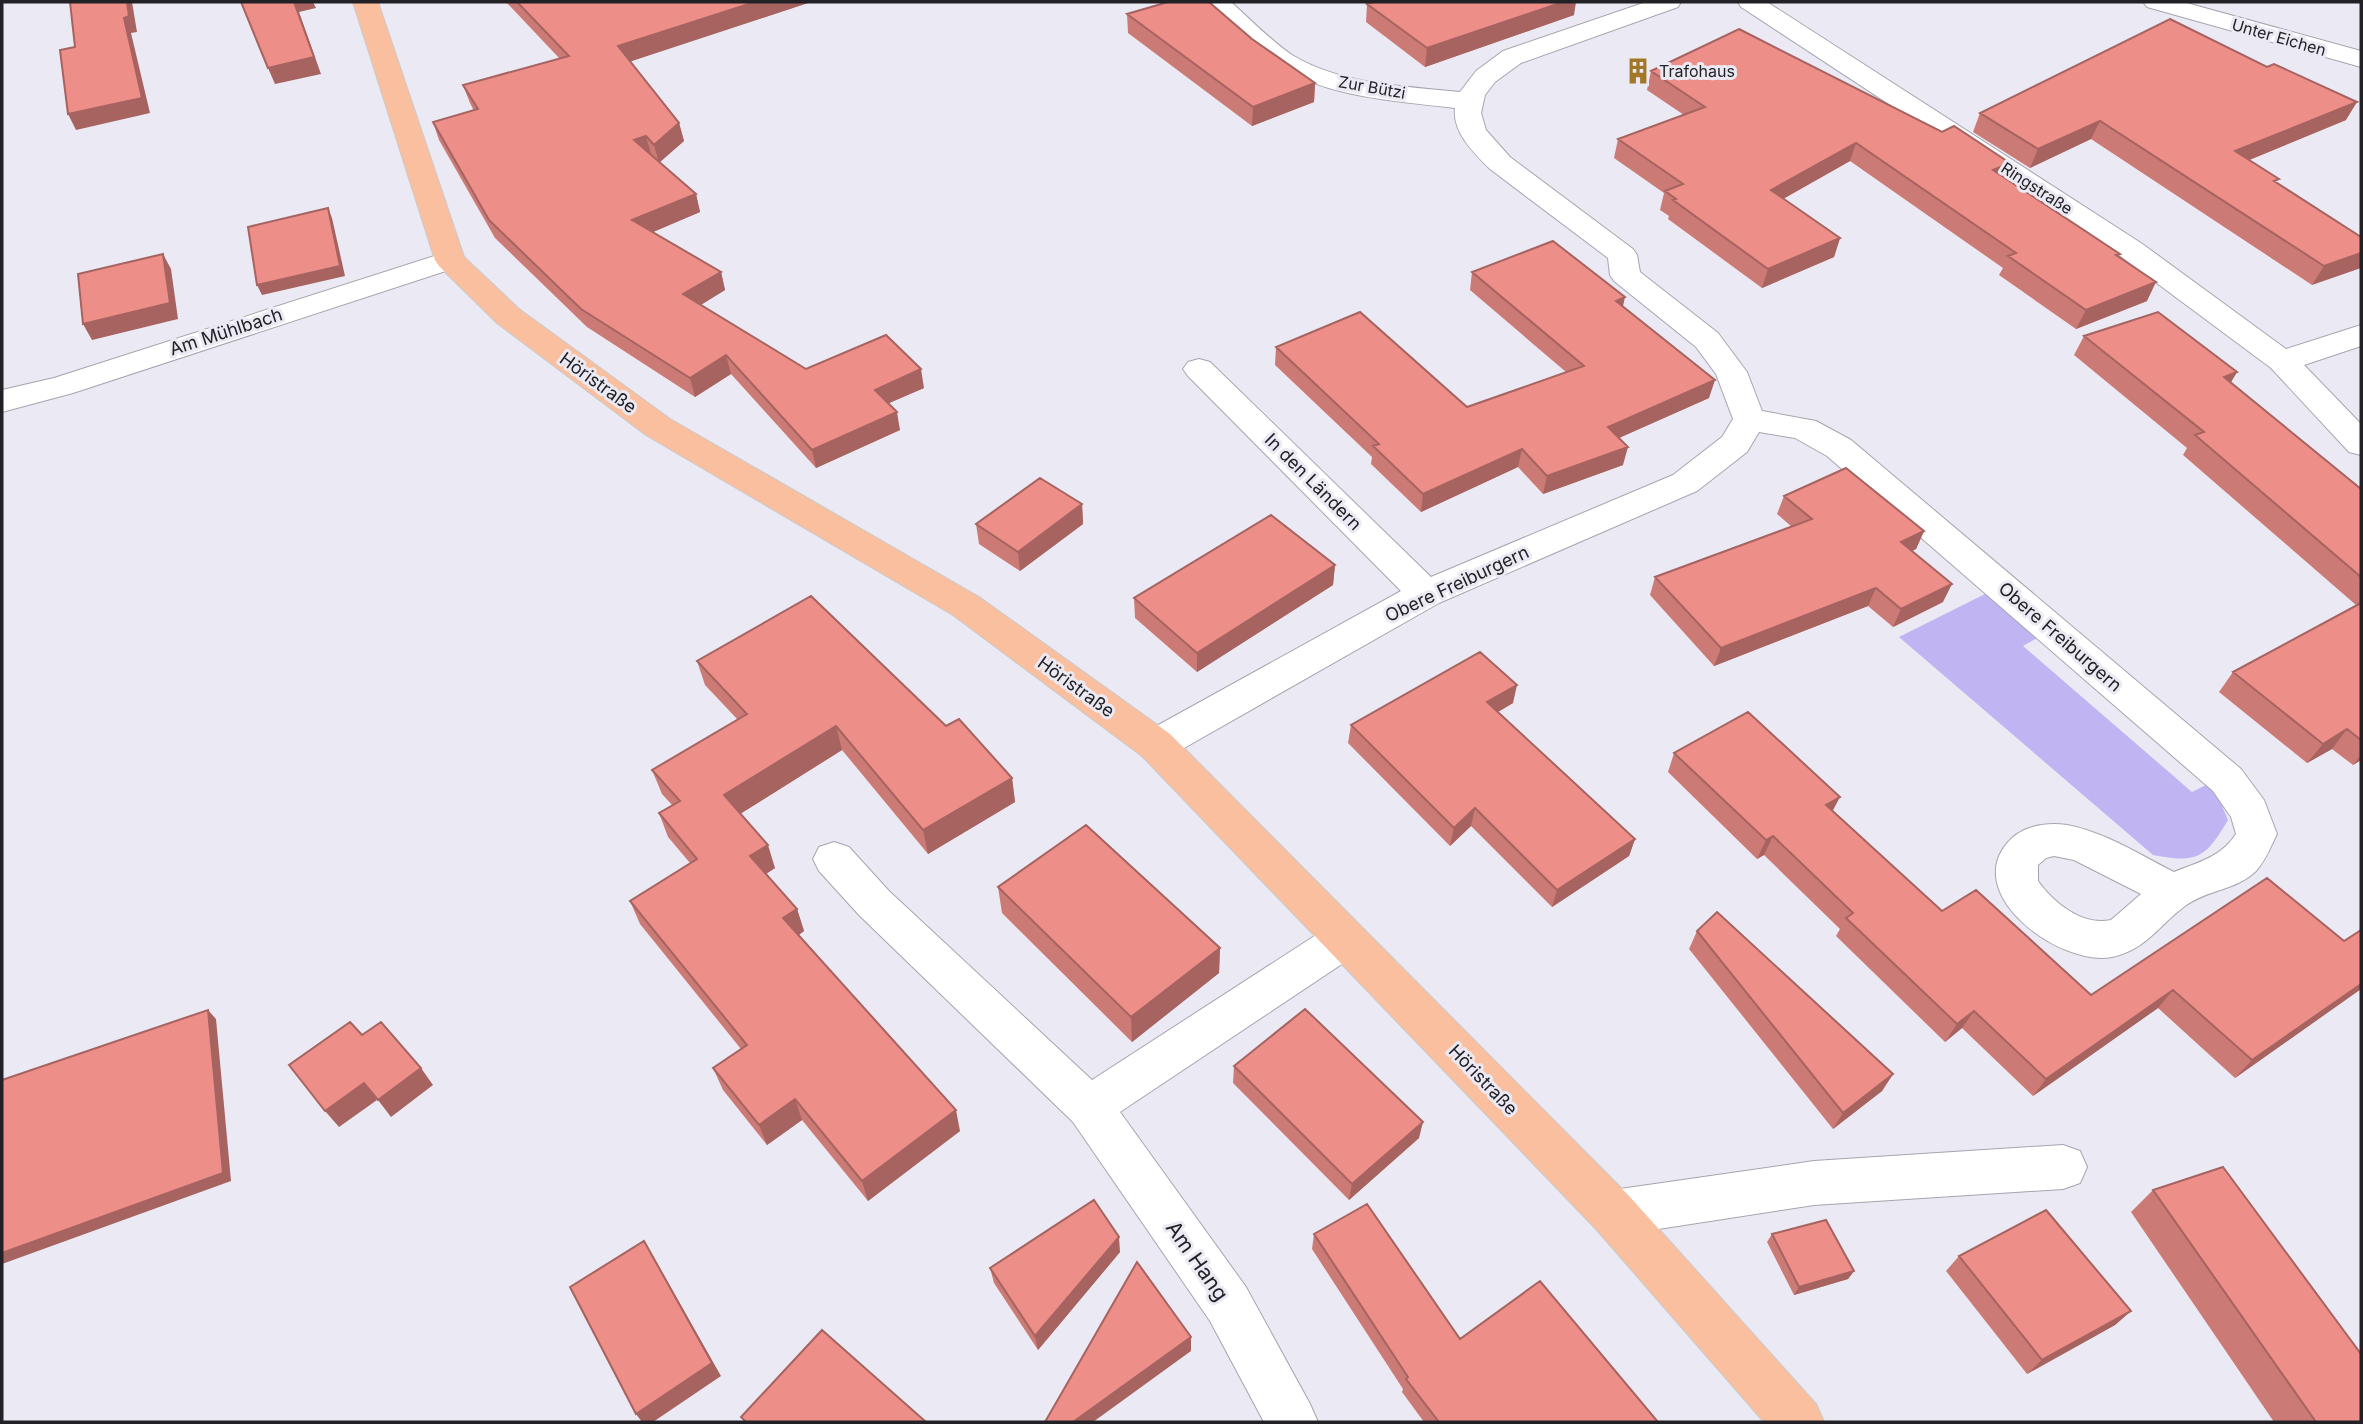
<svg xmlns="http://www.w3.org/2000/svg" width="2363" height="1424" viewBox="0 0 2363 1424" font-family="Inter,sans-serif">
	<style>
		.green { fill: #c0b4f3 }
		.lines { fill: none; stroke-linecap: round; stroke-linejoin: round }
		.minor-casing { stroke: #a6a4ae; stroke-width: 2 }
		.major-casing { stroke: #cacacb; stroke-width: 2 }
		.minor { fill: #fff; fill-rule: evenodd }
		.major { fill: #fabf9e; fill-rule: evenodd }
		.wall { fill: #cc7a76 }
		.shaded-wall { fill: #a66360 }
		.building { fill: #ed8e89; stroke: #a66360; stroke-width: 2 }
		.labels { text-anchor: middle; stroke-width: 6; stroke-linejoin: round; paint-order: stroke }
		.far-street-label { font-size: 16px; fill: #222125; stroke: #ebeaf4 }
		.far-poi-label { font-size: 16px; fill: #222125; stroke: #ebeaf4; text-anchor: start }
		.street-label { font-size: 18px; fill: #222125; stroke: #ebeaf4 }
		.near-street-label { font-size: 21px; fill: #222125; stroke: #ebeaf4 }
	</style>
	<rect width="100%" height="100%" fill="#ebeaf4"/>
	<path class="green" d="M 1987,593 L 2039,637 L 2023,646 L 2192,792 L 2212,782 L 2228,820 C 2206,857 2198,864 2153,855 L 1899,637 Z"/>
	<g class="lines">
		<g class="minor-casing">
			<path id="minor" d="M 1205,2 L 1231,2 C 1251,20 1270,40 1292,55 C 1342,85 1404,86 1460,92 L 1476,71 L 1503,51 L 1646,2 L 1681,2 L 1678,7 L 1521,63 L 1495,82 L 1485,95 L 1481,113 L 1486,130 L 1510,157 L 1633,249 L 1637,255 L 1640,272 L 1718,333 L 1747,372 L 1762,411 L 1816,421 L 1851,440 L 2241,769 L 2264,800 L 2277,834 C 2271,846 2266,860 2256,871 C 2237,890 2206,890 2185,906 C 2159,925 2146,950 2112,957 C 2059,967 1956,891 2012,838 C 2026,825 2049,822 2067,825 C 2105,832 2140,855 2174,872 C 2199,862 2221,857 2236,834 L 2231,817 L 2213,791 L 1827,456 L 1795,438 L 1759,432 L 1747,452 L 1697,491 L 1439,603 L 1170,756 L 1156,760 L 1142,756 L 1136,745 L 1142,734 L 1401,591 L 1188,376 L 1183,369 L 1188,362 L 1199,359 L 1210,362 L 1431,577 L 1673,475 L 1722,437 L 1733,419 L 1716,374 L 1696,347 L 1614,281 L 1610,275 L 1608,258 L 1490,169 C 1474,153 1452,132 1455,108 C 1370,98 1300,96 1234,33 C 1224,23 1212,13 1205,2 ZM 2054,856 L 2074,860 L 2141,894 L 2111,920 C 2082,926 2054,903 2038,881 L 2038,865 L 2046,858 Z
				M 1738,2 L 1767,2 L 2141,243 L 2286,349 L 2361,325 L 2361,346 L 2304,365 L 2361,424 L 2361,455 L 2349,452 L 2271,368 L 2119,255 L 1741,7 Z
				M 2143,2 L 2183,2 L 2361,51 L 2361,67 L 2147,7 Z
				M 450,251 L 461,254 L 465,260 L 461,266 L 73,393 L 2,412 L 2,390 L 54,378 Z
				M 834,842 L 849,847 L 889,891 L 1092,1080 L 1330,926 L 1345,921 L 1360,926 L 1366,939 L 1360,952 L 1120,1112 L 1246,1287 L 1310,1404 L 1318,1422 L 1264,1422 L 1210,1321 L 1073,1122 L 859,915 L 819,871 L 813,859 L 819,847 Z
				M 2063,1145 L 2080,1151 L 2087,1167 L 2080,1183 L 2063,1189 L 1814,1205 L 1613,1236 L 1596,1229 L 1589,1213 L 1596,1197 L 1613,1190 L 1814,1161 Z"/>
		</g>
		<g class="major-casing">
			<path id="major" d="M 353,2 L 378,2 L 464,257 L 519,309 L 670,419 L 979,597 L 1170,734 L 1630,1197 L 1816,1404 L 1824,1422 L 1764,1422 L 1596,1229 L 1142,756 L 953,615 L 646,435 L 497,323 L 439,266 L 435,260 Z"/>
		</g>
		<use href="#minor" class="minor"/>
		<use href="#major" class="major"/>
	</g>
	<path class="wall" d="M 506,2 L 811,2 L 630,61 L 679,123 L 684,141 L 659,162 L 696,194 L 700,212 L 652,232 L 721,272 L 725,290 L 700,305 L 806,369 L 924,388 L 888,403 L 900,430 L 816,468 L 731,374 L 695,397 L 587,327 L 495,238 L 439,140 L 433,122 L 474,111 L 470,103 L 463,85 L 560,59 Z
		M 1367,4 L 1574,15 L 1425,67 L 1366,22 Z
		M 1127,14 L 1252,39 L 1315,83 L 1314,102 L 1252,126 L 1128,33 Z
		M 1651,71 L 2004,178 L 2120,254 L 2118,257 L 2147,301 L 2076,329 L 1999,275 L 2003,268 L 1850,161 L 1783,199 L 1840,238 L 1834,257 L 1762,288 L 1668,219 L 1669,216 L 1660,210 L 1664,193 L 1614,158 L 1618,139 L 1684,115 L 1647,90 Z
		M 1980,113 L 2346,120 L 2249,160 L 2277,183 L 2361,237 L 2312,285 L 2091,139 L 2030,168 L 1973,132 Z
		M 1472,272 L 1623,307 L 1709,398 L 1619,438 L 1623,465 L 1543,494 L 1518,467 L 1421,512 L 1371,464 L 1372,457 L 1275,365 L 1276,347 L 1467,407 L 1566,372 L 1470,290 Z
		M 2084,336 L 2237,372 L 2231,382 L 2361,489 L 2361,760 L 2353,765 L 2332,749 L 2307,763 L 2219,692 L 2233,672 L 2356,605 L 2183,455 L 2187,448 L 2074,355 Z
		M 1784,496 L 1924,531 L 1916,549 L 1912,551 L 1943,602 L 1893,627 L 1868,606 L 1714,666 L 1650,595 L 1655,577 L 1792,527 L 1777,514 Z
		M 1082,504 L 1083,524 L 1020,571 L 979,544 L 976,524 Z
		M 1335,565 L 1333,585 L 1197,672 L 1135,618 L 1134,598 Z
		M 697,661 L 946,726 L 1012,778 L 1015,802 L 928,854 L 842,750 L 740,814 L 775,868 L 766,874 L 797,909 L 804,931 L 799,935 L 960,1131 L 868,1201 L 802,1120 L 767,1145 L 723,1090 L 713,1068 L 741,1049 L 640,924 L 630,901 L 690,863 L 668,837 L 659,813 L 672,805 L 662,794 L 652,770 L 738,720 L 705,685 Z
		M 1513,703 L 1498,712 L 1635,839 L 1629,856 L 1552,907 L 1471,826 L 1450,846 L 1348,743 L 1351,725 Z
		M 1674,753 L 1833,812 L 1942,911 L 2091,995 L 2344,941 L 2361,930 L 2361,989 L 2235,1078 L 2158,1008 L 2033,1096 L 1962,1028 L 1945,1042 L 1836,936 L 1840,929 L 1764,855 L 1757,859 L 1668,772 Z
		M 998,887 L 1220,948 L 1219,973 L 1132,1042 L 1002,913 Z
		M 1697,931 L 1893,1074 L 1882,1091 L 1833,1129 L 1689,949 Z
		M 1234,1066 L 1419,1138 L 1349,1200 L 1233,1083 Z
		M 2153,1190 L 2361,1422 L 2274,1422 L 2131,1212 Z
		M 1314,1234 L 1460,1339 L 1658,1422 L 1424,1422 L 1402,1392 L 1403,1389 L 1312,1249 Z
		M 1772,1234 L 1854,1271 L 1848,1279 L 1794,1295 L 1767,1242 Z
		M 1120,1252 L 1038,1350 L 994,1283 L 990,1268 Z
		M 1959,1256 L 2131,1311 L 2115,1325 L 2027,1374 L 1946,1271 Z"/>
	<path class="shaded-wall" d="M 127,2 L 132,2 L 137,32 L 131,33 L 150,113 L 76,130 L 68,114 L 124,18 Z
		M 294,2 L 313,2 L 316,8 L 299,12 L 321,74 L 275,84 L 268,68 Z
		M 755,2 L 811,2 L 623,64 L 618,46 Z
		M 1563,2 L 1576,2 L 1574,15 L 1425,67 L 1427,48 Z
		M 1315,83 L 1314,102 L 1252,126 L 1253,107 Z
		M 2357,102 L 2346,120 L 2225,170 L 2235,151 Z
		M 2100,121 L 2091,139 L 2030,168 L 2038,149 Z
		M 679,123 L 684,141 L 659,163 L 654,145 Z
		M 646,136 L 651,154 L 634,140 Z
		M 1856,143 L 1850,161 L 1765,209 L 1771,190 Z
		M 2010,163 L 2002,181 L 1993,170 Z
		M 696,194 L 700,212 L 637,239 L 632,220 Z
		M 328,208 L 332,218 L 345,276 L 262,295 L 257,285 Z
		M 1840,238 L 1834,257 L 1762,288 L 1768,269 Z
		M 2361,253 L 2361,268 L 2312,285 L 2324,266 Z
		M 163,254 L 171,269 L 178,319 L 92,340 L 83,324 Z
		M 721,272 L 725,290 L 688,313 L 683,294 Z
		M 2156,282 L 2147,301 L 2076,329 L 2086,310 Z
		M 1625,297 L 1621,315 L 1616,301 Z
		M 726,355 L 731,374 L 695,397 L 690,378 Z
		M 921,369 L 924,388 L 878,408 L 875,390 Z
		M 2237,372 L 2225,392 L 2224,377 Z
		M 1715,380 L 1709,398 L 1603,445 L 1608,427 Z
		M 897,412 L 900,430 L 816,468 L 812,450 Z
		M 1628,447 L 1623,465 L 1543,494 L 1547,476 Z
		M 1522,449 L 1518,467 L 1421,512 L 1423,494 Z
		M 1082,504 L 1083,524 L 1020,571 L 1018,552 Z
		M 1924,531 L 1916,549 L 1893,560 L 1901,542 Z
		M 1335,565 L 1333,585 L 1197,672 L 1197,653 Z
		M 1952,584 L 1943,602 L 1893,627 L 1901,609 Z
		M 1876,588 L 1868,606 L 1714,666 L 1721,648 Z
		M 1517,685 L 1513,703 L 1484,720 L 1487,702 Z
		M 836,726 L 842,750 L 732,819 L 724,795 Z
		M 2347,729 L 2332,749 L 2307,763 L 2323,744 Z
		M 2361,755 L 2361,760 L 2353,765 Z
		M 1012,778 L 1015,802 L 928,854 L 923,830 Z
		M 1840,797 L 1830,816 L 1826,805 Z
		M 1475,808 L 1471,826 L 1450,846 L 1454,828 Z
		M 1773,836 L 1764,855 L 1757,859 L 1766,840 Z
		M 1635,839 L 1629,856 L 1552,907 L 1557,890 Z
		M 768,845 L 775,868 L 758,879 L 750,856 Z
		M 797,909 L 804,931 L 790,941 L 783,918 Z
		M 1220,948 L 1219,973 L 1132,1042 L 1131,1017 Z
		M 2361,984 L 2361,989 L 2235,1078 L 2252,1060 Z
		M 2173,990 L 2158,1008 L 2033,1096 L 2046,1079 Z
		M 208,1010 L 216,1019 L 231,1181 L 2,1264 L 2,1253 Z
		M 1974,1011 L 1962,1028 L 1945,1042 L 1957,1024 Z
		M 421,1068 L 433,1085 L 391,1117 L 378,1100 Z
		M 1893,1074 L 1882,1091 L 1833,1129 L 1843,1113 Z
		M 364,1083 L 377,1100 L 339,1127 L 325,1111 Z
		M 795,1099 L 802,1120 L 767,1145 L 759,1125 Z
		M 956,1110 L 960,1131 L 868,1201 L 862,1181 Z
		M 1423,1122 L 1419,1138 L 1349,1200 L 1352,1184 Z
		M 1119,1237 L 1120,1252 L 1038,1350 L 1035,1336 Z
		M 653,1256 L 721,1376 L 653,1422 L 642,1422 L 636,1414 Z
		M 1854,1271 L 1848,1279 L 1794,1295 L 1799,1287 Z
		M 2131,1311 L 2115,1325 L 2027,1374 L 2042,1360 Z
		M 1191,1337 L 1191,1351 L 1093,1422 L 1073,1422 Z"/>
	<path class="building" d="M 70,2 L 127,2 L 129,16 L 124,18 L 142,98 L 68,114 L 60,50 L 75,47 Z
		M 241,2 L 294,2 L 314,57 L 268,68 Z
		M 517,2 L 755,2 L 618,46 L 679,123 L 654,145 L 646,136 L 634,140 L 696,194 L 632,220 L 721,272 L 683,294 L 806,369 L 886,335 L 921,369 L 875,390 L 897,412 L 812,450 L 726,355 L 690,378 L 581,309 L 489,220 L 433,122 L 478,109 L 463,85 L 569,56 Z
		M 1168,2 L 1209,2 L 1252,39 L 1315,83 L 1253,107 L 1127,14 Z
		M 1373,2 L 1563,2 L 1427,48 L 1367,4 Z
		M 2170,19 L 2267,67 L 2274,64 L 2357,102 L 2235,151 L 2279,179 L 2274,181 L 2361,237 L 2361,253 L 2324,266 L 2100,121 L 2038,149 L 1980,113 Z
		M 1739,29 L 1942,132 L 1954,126 L 2010,163 L 1993,170 L 2120,254 L 2116,255 L 2156,282 L 2086,310 L 2008,256 L 2016,253 L 1856,143 L 1771,190 L 1840,238 L 1768,269 L 1673,200 L 1676,199 L 1665,191 L 1683,184 L 1618,139 L 1705,107 L 1651,71 Z
		M 328,208 L 340,266 L 257,285 L 248,227 Z
		M 1553,241 L 1625,297 L 1616,301 L 1715,380 L 1608,427 L 1628,447 L 1547,476 L 1522,449 L 1423,494 L 1373,446 L 1379,444 L 1276,347 L 1360,312 L 1467,407 L 1584,366 L 1472,272 Z
		M 163,254 L 170,303 L 83,324 L 78,274 Z
		M 2158,312 L 2237,372 L 2224,377 L 2361,489 L 2361,577 L 2195,435 L 2204,432 L 2084,336 Z
		M 1846,468 L 1924,531 L 1901,542 L 1952,584 L 1901,609 L 1876,588 L 1721,648 L 1655,577 L 1812,519 L 1784,496 Z
		M 1040,478 L 1082,504 L 1018,552 L 976,524 Z
		M 1271,515 L 1335,565 L 1197,653 L 1134,598 Z
		M 811,596 L 946,726 L 959,719 L 1012,778 L 923,830 L 836,726 L 724,795 L 768,845 L 750,856 L 797,909 L 783,918 L 956,1110 L 862,1181 L 795,1099 L 759,1125 L 713,1068 L 747,1045 L 630,901 L 697,859 L 659,813 L 680,801 L 652,770 L 747,714 L 697,661 Z
		M 2361,603 L 2361,740 L 2347,729 L 2323,744 L 2233,672 Z
		M 1480,652 L 1517,685 L 1487,702 L 1635,839 L 1557,890 L 1475,808 L 1454,828 L 1351,725 Z
		M 1748,712 L 1840,797 L 1826,805 L 1942,911 L 1976,890 L 2091,995 L 2267,878 L 2344,941 L 2361,930 L 2361,984 L 2252,1060 L 2173,990 L 2046,1079 L 1974,1011 L 1957,1024 L 1846,918 L 1853,913 L 1773,836 L 1766,840 L 1674,753 Z
		M 1086,825 L 1220,948 L 1131,1017 L 998,887 Z
		M 1717,912 L 1893,1074 L 1843,1113 L 1697,931 Z
		M 1305,1009 L 1423,1122 L 1352,1184 L 1234,1066 Z
		M 208,1010 L 223,1173 L 2,1253 L 2,1080 Z
		M 350,1022 L 362,1035 L 381,1022 L 421,1068 L 378,1100 L 364,1083 L 325,1111 L 289,1065 Z
		M 2223,1167 L 2361,1354 L 2361,1422 L 2316,1422 L 2153,1190 Z
		M 1094,1200 L 1119,1237 L 1035,1336 L 990,1268 Z
		M 1367,1204 L 1460,1339 L 1540,1281 L 1658,1422 L 1439,1422 L 1406,1379 L 1408,1377 L 1314,1234 Z
		M 2046,1210 L 2131,1311 L 2042,1360 L 1959,1256 Z
		M 1826,1220 L 1854,1271 L 1799,1287 L 1772,1234 Z
		M 644,1241 L 712,1363 L 636,1414 L 570,1287 Z
		M 1137,1262 L 1191,1337 L 1073,1422 L 1045,1422 Z
		M 822,1330 L 926,1422 L 746,1422 L 741,1417 Z"/>
	<defs>
		<g id="building-bare" transform="scale(2.1)"><path d="M-4-6H4V6H1V3H-1V6H-4ZM-2.5-4.3h1.7v1.8h-1.7ZM.8-4.3h1.7v1.8H.8ZM-2.5-1h1.7V.8h-1.7ZM.8-1h1.7V.8H.8Z" fill="#a27828" stroke="#ebeaf4" stroke-width="2.5" paint-order="stroke"/></g>
	</defs>
	<g fill-rule="evenodd">
		<use href="#building-bare" x="1638" y="71"/>
	</g>
	<g class="labels">
		<g class="far-street-label">
			<text transform="translate(2279 37) rotate(16)" y="6">Unter Eichen</text>
			<text transform="translate(1372 87) rotate(10)" y="6">Zur Bützi</text>
			<text transform="translate(2037 188) rotate(33)" y="6">Ringstraße</text>
		</g>
		<g class="far-poi-label">
			<text x="1659" y="77">Trafohaus</text>
		</g>
		<g class="street-label">
			<text transform="translate(226 332) rotate(-18)" y="6">Am Mühlbach</text>
			<text transform="translate(598 383) rotate(36)" y="6">Höristraße</text>
			<text transform="translate(1313 482) rotate(45)" y="6">In den Ländern</text>
			<text transform="translate(1457 584) rotate(-25)" y="6">Obere Freiburgern</text>
			<text transform="translate(2060 637) rotate(41)" y="6">Obere Freiburgern</text>
			<text transform="translate(1076 687) rotate(36)" y="6">Höristraße</text>
			<text transform="translate(1483 1080) rotate(46)" y="6">Höristraße</text>
		</g>
		<g class="near-street-label">
			<text transform="translate(1197 1261) rotate(55)" y="7">Am Hang</text>
		</g>
	</g>
	<rect width="2363" height="1424" fill="none" stroke="#222125" stroke-width="7"/>
</svg>
